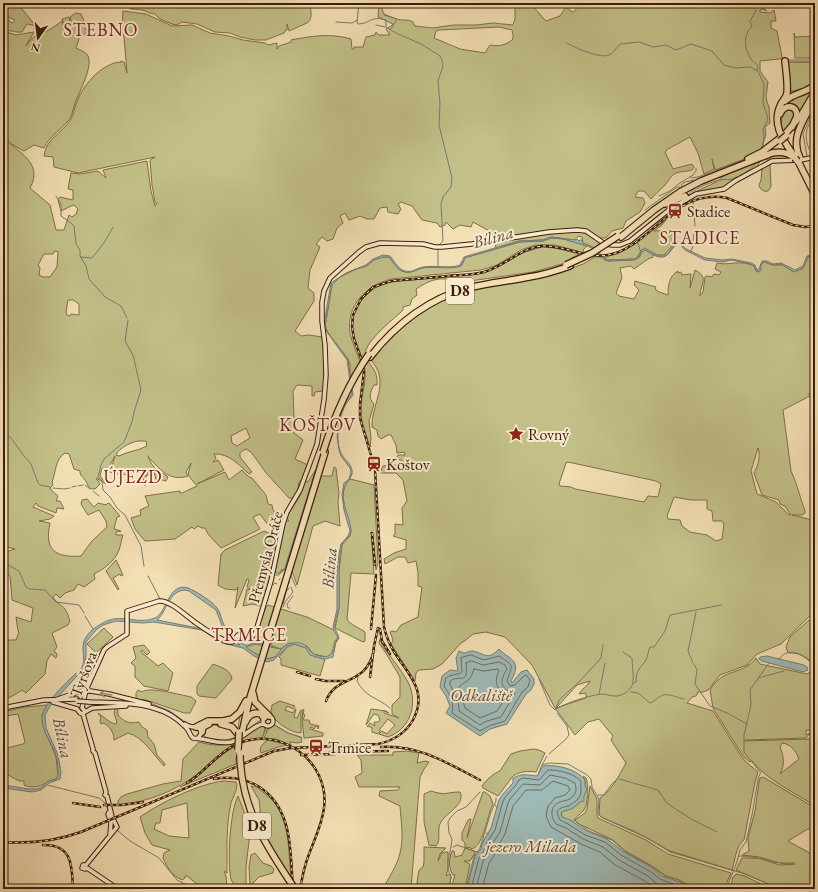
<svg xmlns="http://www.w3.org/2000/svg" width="818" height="892" viewBox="0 0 818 892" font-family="'EB Garamond',serif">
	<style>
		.green { fill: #c2c088; stroke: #806e48; fill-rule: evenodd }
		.water { fill: #9ebab6; stroke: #777b70; fill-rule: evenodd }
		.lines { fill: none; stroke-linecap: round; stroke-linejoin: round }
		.shore { stroke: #6e6c5f; stroke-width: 1 }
		.stream { stroke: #777b70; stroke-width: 1 }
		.secondary-casing { stroke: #3d1d08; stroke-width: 5.5 }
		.highway-casing { stroke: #3d1d08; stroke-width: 8 }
		.secondary { stroke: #f7eace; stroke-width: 3.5 }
		.highway { stroke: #f3dfb4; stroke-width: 5.5 }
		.rail-casing { stroke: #3d1d08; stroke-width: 2.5 }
		.rail { stroke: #f7eace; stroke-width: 1; stroke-dasharray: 3; stroke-linecap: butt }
		.secondary-bridge-casing { stroke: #3d1d08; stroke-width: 5.5; stroke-linecap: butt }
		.highway-bridge-casing { stroke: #3d1d08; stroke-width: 8; stroke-linecap: butt }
		.secondary-bridge { stroke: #f7eace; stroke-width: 3.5 }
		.highway-bridge { stroke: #f3dfb4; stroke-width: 5.5 }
		.oneway { stroke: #a38e75 }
		.labels { text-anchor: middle; stroke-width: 4; stroke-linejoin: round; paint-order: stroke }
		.shield { fill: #f7eace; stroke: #755a43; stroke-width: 1 }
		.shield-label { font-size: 15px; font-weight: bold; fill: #3d1d08 }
		.poi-label { font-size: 16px; fill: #3d1d08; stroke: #f7eace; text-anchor: start }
		.street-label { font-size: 16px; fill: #3d1d08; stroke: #f7eace }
		.water-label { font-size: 17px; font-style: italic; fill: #5a4c3c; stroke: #f7eace }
		.quarter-label { font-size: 18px; letter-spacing: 1px; fill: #7a1f14; stroke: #f7eace }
	</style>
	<rect width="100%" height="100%" fill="#f3dfb4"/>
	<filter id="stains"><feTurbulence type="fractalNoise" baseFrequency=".005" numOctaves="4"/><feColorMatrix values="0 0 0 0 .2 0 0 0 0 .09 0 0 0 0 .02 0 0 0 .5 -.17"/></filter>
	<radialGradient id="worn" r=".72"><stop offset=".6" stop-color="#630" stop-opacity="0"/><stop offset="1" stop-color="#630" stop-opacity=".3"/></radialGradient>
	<path class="green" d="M 3,3 L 17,3 L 36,26 L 27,24 L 22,32 C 15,33 9,29 3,31 L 3,15 L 8,19 L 11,23 L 13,23 L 15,20 L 3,15 Z
		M 129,3 L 312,3 L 310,5 C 311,11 313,19 307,23 L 289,31 L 287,24 L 287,30 L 285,31 L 284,33 L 266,40 L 255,40 L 240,37 L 230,33 L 215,32 L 197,24 L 182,22 L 177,25 L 172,24 L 160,19 L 155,14 C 150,14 147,11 142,10 C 137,9 134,10 129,8 Z
		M 379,3 L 383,3 L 382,9 L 384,14 C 389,16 397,20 403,20 C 408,20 409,20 413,22 L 415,26 L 433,28 L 453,25 L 476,25 L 493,23 L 513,25 L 515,19 L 515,3 L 530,3 L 546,21 L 560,16 L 566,7 L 572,12 C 577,11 576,7 577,3 L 756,3 L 767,11 L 762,9 L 760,10 L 760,12 L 770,13 L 774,10 L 776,21 L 771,21 L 771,28 L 777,31 L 782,57 L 780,59 L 760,61 L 760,71 L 768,82 L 766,96 L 767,102 L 769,107 L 770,123 L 765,127 L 766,134 L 761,150 L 742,160 L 715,170 L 712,159 L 714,169 L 704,174 L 698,153 L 690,137 L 668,149 L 665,152 L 673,169 L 692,164 L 694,167 L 692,170 C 687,172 680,171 676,173 C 670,176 669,181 665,185 C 660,190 656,193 651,199 L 644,191 L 638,191 L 635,197 L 643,198 L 645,203 L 640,212 L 626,221 L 623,228 L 612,231 L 606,238 L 598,238 L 579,228 L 495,239 L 491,232 L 473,222 L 471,227 L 460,225 L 453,229 L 446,222 L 445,225 L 440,227 L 437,223 L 422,220 L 412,206 L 401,202 L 398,204 L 401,209 L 398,214 L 388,212 L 387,207 L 380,208 L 374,219 L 367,219 L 360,216 L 349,220 L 345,213 L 340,216 L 343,223 L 337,228 L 333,239 L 327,241 L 322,237 L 316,244 L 320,247 L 310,270 L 308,288 L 314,293 L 314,301 L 295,331 L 301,336 L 309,335 L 322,337 L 325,364 L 323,391 L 315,392 L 314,396 L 312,396 L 312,386 L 297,385 L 293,391 L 294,418 L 298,420 L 293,429 L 293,432 L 303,440 L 295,459 L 308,465 L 304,477 L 299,482 L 298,489 L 294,498 L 289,498 L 267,474 L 251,452 L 246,449 L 242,451 L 240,453 L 240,457 L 252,472 L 249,474 C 239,465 229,453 214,454 L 216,458 L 213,462 L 218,460 L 224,470 L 197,484 L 225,472 L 229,480 L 242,470 L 249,477 L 252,478 L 266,495 L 268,504 L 272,505 L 273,510 L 278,515 L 278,517 L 268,525 L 260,514 L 253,517 L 260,529 L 221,548 L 208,534 L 205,528 L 202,528 L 198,526 L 194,529 L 192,527 L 175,539 L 145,541 L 135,529 L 131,518 L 141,515 L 140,510 L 149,506 L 145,496 L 180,491 L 180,493 L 182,493 L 197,486 L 188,475 L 191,463 L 186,472 L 188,476 C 169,482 160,469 148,457 L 149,456 L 148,456 C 150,462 154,469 160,472 C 163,474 165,474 168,477 L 166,481 L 162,480 L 157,483 L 154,472 L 149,473 L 148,475 L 146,476 L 146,485 L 144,485 L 143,477 L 148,474 L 147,471 L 122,475 L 110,472 L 115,456 L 111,463 L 109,472 L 102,468 L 100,476 L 106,484 L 96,478 L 100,484 L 95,489 C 87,489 89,485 85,480 C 82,476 80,476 80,471 L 74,469 L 69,454 L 65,453 C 55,459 56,472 52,482 L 53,485 L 50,488 L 52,491 L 58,496 L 56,501 L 60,501 L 64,509 L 57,508 L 56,513 L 38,506 L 36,503 L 33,507 L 54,516 L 50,519 L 39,521 L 50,523 C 44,550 55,558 81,556 L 92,541 L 107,527 L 106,521 L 99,510 L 88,515 L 81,504 L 82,500 L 87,499 L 94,507 L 98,503 L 106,505 L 108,503 L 110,504 L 120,516 L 117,517 L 114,529 L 121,531 L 116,532 L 116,535 L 123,535 C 121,540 121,545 119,550 C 115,561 104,569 94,574 L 95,579 L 84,587 L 78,584 L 74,590 L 65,593 L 60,598 L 56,594 L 53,597 C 56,602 58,603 62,606 C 67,610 68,616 70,621 L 68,625 L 52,633 L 57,647 L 54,651 L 57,654 L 56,658 L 51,654 L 47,661 L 45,674 L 26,693 L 22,690 C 16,695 9,697 3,701 L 3,638 L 8,640 L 16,640 L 19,632 L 18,631 L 16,617 L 31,622 L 33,608 L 12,600 L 10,576 L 3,570 L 3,553 L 15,549 L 3,546 L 3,138 C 18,152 44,163 30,188 L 50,205 L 56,230 L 64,230 L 69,215 L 72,217 L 76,214 L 78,209 L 75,206 L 73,205 L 61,211 L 58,200 L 60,197 L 73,200 L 73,190 L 68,189 L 71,173 L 80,174 L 98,171 L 106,178 L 103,170 L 147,161 L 151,191 L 155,206 L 157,203 L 155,202 L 152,185 L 150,160 L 155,157 L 78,173 L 54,167 L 53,157 L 44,156 C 46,138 63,133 71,119 C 74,114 74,109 76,104 C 82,86 100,65 119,62 L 120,63 L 121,61 L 124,62 L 127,73 L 124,37 L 122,31 L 123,11 L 146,14 L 172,26 L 192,25 L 210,33 L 229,36 L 243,40 L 265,43 L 268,45 L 277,43 L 277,49 L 279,46 L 291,42 L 291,40 C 312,36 330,33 351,39 L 352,49 L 354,49 L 354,47 L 363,47 L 366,37 L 375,35 L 376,32 L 379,35 L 390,35 L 386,29 L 390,27 L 393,24 L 378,17 ZM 499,27 L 512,30 L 513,35 L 513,39 C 507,45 498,47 490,45 L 485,53 L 460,49 L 434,38 L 436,31 L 439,30 ZM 55,251 L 58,252 L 57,267 L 50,277 L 43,277 L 39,275 L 40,268 L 38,265 L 44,254 L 53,254 ZM 68,300 L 73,300 L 79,304 L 79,315 L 71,314 L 70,316 L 67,315 L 66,312 ZM 246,428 L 250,438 L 237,446 L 232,443 L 231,436 ZM 138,441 L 146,441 L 147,446 C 138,451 128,451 119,456 L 116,455 C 119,448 131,442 138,441 Z
		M 76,13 L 81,14 L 85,23 L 83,25 L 87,31 L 87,33 L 80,37 L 78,36 L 79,39 L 76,48 C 80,50 86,52 88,56 C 93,68 79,92 75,103 C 73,108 73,113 70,118 C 63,129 50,135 44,148 L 34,145 L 24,151 L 13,145 L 3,136 L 3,31 L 16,35 L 34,32 L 26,46 C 33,35 38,35 49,30 C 54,27 58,24 62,21 L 64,29 L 69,25 L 65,27 L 62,19 L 69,17 L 70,24 L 72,24 L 70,17 Z
		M 794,33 L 795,37 L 815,36 L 815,58 L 795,58 Z
		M 788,62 L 815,62 L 815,80 C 809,87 799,92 790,91 Z
		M 815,87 L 812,96 L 799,116 L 797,109 L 781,107 L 783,104 Z
		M 792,108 L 796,117 L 783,133 C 781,125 780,119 782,111 Z
		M 774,153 L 783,154 L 793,159 L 770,161 L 765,159 L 760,161 L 757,167 L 726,187 L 720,189 L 693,194 C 703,186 719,184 725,174 Z
		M 770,164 L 771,187 L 768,191 C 764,192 760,190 759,185 L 761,180 L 762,168 Z
		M 666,220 L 662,225 L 654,231 L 674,230 L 677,237 L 676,242 L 664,255 L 657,255 L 646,249 L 641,250 L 638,257 L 635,259 L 608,260 L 604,258 L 622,251 L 630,247 Z
		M 578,232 L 585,233 L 601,243 L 595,248 L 583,243 L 582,237 L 578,236 L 575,240 L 551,237 L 543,240 L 519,241 L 496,248 L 495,242 L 551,233 Z
		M 551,238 L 564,239 L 587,246 L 583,250 L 585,253 L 555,245 L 535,245 L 521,250 L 497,265 L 481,270 L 391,279 C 366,286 346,305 350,333 C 352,343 357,352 360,362 L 350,380 L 350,364 L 348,359 L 328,333 L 325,326 L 332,285 L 340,277 L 356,269 L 366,266 L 374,260 L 383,257 L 389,257 C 392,261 397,269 402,271 C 410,274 415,270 422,268 C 436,265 450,270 462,265 L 465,258 L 468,257 L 520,242 L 543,241 Z
		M 542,247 L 555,248 L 579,254 L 570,259 L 569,262 L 533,272 L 463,282 L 452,286 L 446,279 C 433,278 426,283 416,289 L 417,295 L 412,299 L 410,305 L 403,307 L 403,310 L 400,313 C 392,320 361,345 366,356 C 371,369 378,369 377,385 L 374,385 C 370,392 368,398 374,404 L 369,421 L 371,438 L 370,447 C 366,434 360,421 361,408 C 361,396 366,384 365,371 C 364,358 356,346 353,333 C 349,308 367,287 391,282 L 478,274 L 498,267 L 522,253 Z
		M 645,250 L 653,254 L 653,257 L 648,259 L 634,269 L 631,266 L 620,268 L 622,278 L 616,293 L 619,296 L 634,299 L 639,290 L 634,285 L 635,281 L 656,287 L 655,289 L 659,292 L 668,295 C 668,286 669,276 678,271 L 678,273 L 681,272 L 682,275 L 691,274 L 690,288 L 695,270 C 710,278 700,284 700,296 L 703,292 L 705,277 L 707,276 L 712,277 L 714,274 L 719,275 L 721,272 L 715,269 L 717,263 C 730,266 740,259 754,266 L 756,271 L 759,272 L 761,264 L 764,262 L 773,265 L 783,265 L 792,271 L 802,269 L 808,257 L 815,255 L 815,278 L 814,280 L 815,282 L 815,395 L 808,397 L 783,410 L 791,471 C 797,483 800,498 805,511 L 805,513 L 802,515 L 792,515 L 812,520 L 815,514 L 815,611 L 781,644 L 757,654 L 747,665 L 720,675 L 708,690 L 703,692 L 698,692 L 696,696 L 692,697 L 687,703 L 713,711 L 741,756 L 747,763 L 758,772 L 755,782 L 744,840 C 736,845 735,861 732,870 L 670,851 L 636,832 L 601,817 L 599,815 L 600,798 C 611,792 620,774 626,763 L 611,740 L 613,736 L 599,719 L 588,722 L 575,735 L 555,708 L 532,665 L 505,637 L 486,632 L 473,634 L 466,640 L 461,643 L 442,664 L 433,669 L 419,670 L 416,673 L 415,681 L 391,644 L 393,640 L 390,632 L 392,631 L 396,632 L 401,625 L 418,617 L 422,587 L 418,586 L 418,572 L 416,561 L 408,563 L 405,557 L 398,557 L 385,564 L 384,559 L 394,553 L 406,549 L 406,540 L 393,536 L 395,534 L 395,524 L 403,525 L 402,508 L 407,501 L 403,480 L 396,473 L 380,473 L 383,466 L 396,465 L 403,463 L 401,460 L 396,459 L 398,455 L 405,455 L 404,452 L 397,453 L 396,445 L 391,435 L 388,435 L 381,439 L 378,436 L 377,430 L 372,427 C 371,410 384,390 379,374 C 378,369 374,364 371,360 C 391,332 419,310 449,297 C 467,290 485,287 503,283 C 525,278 547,273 569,269 L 583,264 L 595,257 L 601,257 L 608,261 L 632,260 L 639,258 L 642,251 ZM 758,448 C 761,456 758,466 754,473 L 762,495 L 779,500 L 780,504 L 785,506 L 791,515 L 788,514 L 776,502 L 757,494 L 751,471 ZM 568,462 L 656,481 L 661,484 L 658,497 L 648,496 L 644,502 L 575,489 L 571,487 L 560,486 L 559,484 L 566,463 ZM 674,497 L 691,500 L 707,500 L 707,509 L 712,511 L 713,521 L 722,521 L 724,524 L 722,539 L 716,541 L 707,535 L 690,532 L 682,526 L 680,520 L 668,519 L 667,516 ZM 590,681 C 587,687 582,688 579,694 L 586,693 L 586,698 L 556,708 L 577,685 Z
		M 334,467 L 336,468 L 339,493 L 338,502 L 340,526 L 325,521 L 313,526 L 297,585 L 292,571 L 293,564 C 302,535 312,506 321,476 L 332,476 Z
		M 316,469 L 285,569 L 282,572 L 282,569 L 280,573 L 276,573 L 275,572 L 284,526 L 286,521 L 289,521 L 287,518 L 287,516 L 300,496 L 305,481 L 308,482 Z
		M 350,479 L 374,485 L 378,563 L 376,570 L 371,532 L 374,574 L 351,573 L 347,619 C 350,625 360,628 365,632 L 365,641 L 363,642 L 335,628 L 339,609 L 339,571 L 342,545 L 350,536 L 351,531 L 345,510 L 343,495 L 345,483 Z
		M 273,526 L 274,526 L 279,528 L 274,560 L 270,560 L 274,561 L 269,584 L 266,591 L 267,592 L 263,607 L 253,604 L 243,606 L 247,589 L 252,590 L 247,587 L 249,580 L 247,579 L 235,608 L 238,587 L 236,590 L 225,589 L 218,585 L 221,554 L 225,550 L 264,531 L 271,534 L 272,533 Z
		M 116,560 L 123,575 L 121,576 L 120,574 L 113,578 L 119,589 L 118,590 L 106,571 Z
		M 268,605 L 307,617 L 334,630 L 338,637 L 335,641 L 332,653 L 327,657 L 313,654 L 307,646 L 289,643 L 281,649 L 281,651 L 275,657 L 268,659 L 254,653 L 245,647 L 255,644 L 278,648 L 272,646 L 271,640 L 256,636 L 266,607 Z
		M 815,615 L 815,667 C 808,658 801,652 788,653 L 786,647 L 790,637 Z
		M 104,628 L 113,637 L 96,653 L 87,644 Z
		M 380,639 L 382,645 C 390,656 403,672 409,684 C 418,705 410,729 388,737 L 379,734 L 382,731 L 387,734 L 395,725 L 388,719 L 380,729 L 380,731 L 378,734 L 372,732 L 372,728 L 368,726 L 367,727 L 370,723 L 375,726 L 374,722 L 378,722 L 380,720 L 378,715 L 374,714 L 366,725 L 371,709 L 386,711 L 389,713 L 384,711 L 384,713 L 399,718 L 392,714 L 392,705 L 400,697 L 400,677 L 387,655 L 379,643 Z
		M 294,644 L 306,648 L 309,653 L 316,657 L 325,659 L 320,676 L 281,665 L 281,659 L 279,657 L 287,647 Z
		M 144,645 L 150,652 L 147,655 L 142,650 L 141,652 L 158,666 L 163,663 L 173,673 L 168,691 L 144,686 L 135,677 L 135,666 L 131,663 L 136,658 L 133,647 Z
		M 756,658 L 760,664 L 807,674 L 814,670 L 815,671 L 815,731 L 806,730 L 806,735 L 810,733 L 806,738 L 745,740 L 744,741 L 810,739 L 815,742 L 815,806 C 794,792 768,781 752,761 L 750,762 L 743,756 L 713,708 L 710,690 C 723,667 743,676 756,658 ZM 782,743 C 791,744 796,751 799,759 L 780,774 C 785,765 784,757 780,747 Z
		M 213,664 C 221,667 231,670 232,679 L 216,698 L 199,696 L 197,694 L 197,686 Z
		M 138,690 L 142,692 C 149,686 181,695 191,697 L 196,701 L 190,713 L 184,713 L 146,700 L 136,699 L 136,693 Z
		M 280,701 L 295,706 L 293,709 L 287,706 L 285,710 L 293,713 L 295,709 L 296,709 L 294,717 L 297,718 L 301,710 L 301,733 C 291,733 274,722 271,712 C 271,710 272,706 272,705 Z
		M 47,705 L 42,715 L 43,725 L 56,757 L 58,776 L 56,779 C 45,782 37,791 24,785 L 24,781 L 19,781 L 3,772 L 3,749 L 23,744 L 25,742 L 18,714 L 6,716 L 3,712 L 25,707 Z
		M 116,708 L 118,710 L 118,715 C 124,722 129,724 139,722 L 141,726 L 147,730 L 148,737 L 154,744 L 157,755 L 165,764 L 164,766 C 153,754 143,737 128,733 L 114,740 C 114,732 110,727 104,723 L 101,724 L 100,721 L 101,717 L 98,713 L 110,722 L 115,724 L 117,723 C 116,717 112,713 116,708 Z
		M 303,709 L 304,710 L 303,714 L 305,715 L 303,720 L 309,720 L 310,724 L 319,726 L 318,729 L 318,727 L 316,726 L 314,729 L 311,727 L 310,729 L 323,733 L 323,736 L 304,738 L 302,720 Z
		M 263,725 L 266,729 L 262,738 L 242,741 L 243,738 L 258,726 Z
		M 274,725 L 288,733 L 301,737 L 302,742 L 297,743 L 290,742 L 291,745 L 275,739 L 264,738 L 268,728 Z
		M 268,740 L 288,745 L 278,747 L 261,753 C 258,748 264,742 268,740 Z
		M 199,742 C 213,746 222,746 236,743 C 222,751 212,762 200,772 C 176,791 148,802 118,805 L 118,801 L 121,797 L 127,794 L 163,784 L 181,781 L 183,759 Z
		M 237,745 L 236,764 L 180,787 L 193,780 L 224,753 Z
		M 534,749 L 539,750 L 545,753 L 536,772 C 528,771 521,771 513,776 L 498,796 L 483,788 L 482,786 C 486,780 494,773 500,771 L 511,754 L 520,751 Z
		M 407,751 L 419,753 L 417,763 L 425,761 L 429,762 L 424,769 L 420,777 L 411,889 L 383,889 C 389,877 397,866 400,853 C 404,838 401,821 400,806 L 379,796 L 380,791 L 398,790 L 400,787 L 359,787 L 355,777 L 362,773 L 361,760 L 357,755 L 393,755 L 393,752 Z
		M 583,776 L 586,778 C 589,784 588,805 584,810 C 580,815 575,817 573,822 L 562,817 L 561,813 C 564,810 566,811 570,809 C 579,806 583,797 587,789 L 585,786 L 585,780 Z
		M 763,777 L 815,808 L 815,831 L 808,829 L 788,841 L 815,856 L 815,889 L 780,889 L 736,870 L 742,858 L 758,858 L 780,865 L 795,864 L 794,863 L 780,863 L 759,857 L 742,855 L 749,851 L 748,838 L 755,811 L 759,782 L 760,778 Z
		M 224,781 L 236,782 C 239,789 233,796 231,803 C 226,825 227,850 227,873 L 224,871 L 226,876 L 227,889 L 206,889 L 204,888 L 203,889 L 187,876 L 185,876 L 185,878 L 182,880 C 172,876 167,867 163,858 L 164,853 L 170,850 L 152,845 L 145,833 L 140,817 C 160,803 200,783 224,781 ZM 187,803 L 189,838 L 169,836 L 154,829 L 156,823 L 160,823 L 162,810 Z
		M 251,786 C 256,786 260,789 264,793 C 291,812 288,850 291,879 L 259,828 L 260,809 L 259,800 Z
		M 590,786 L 597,799 L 597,815 L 598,818 L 646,840 L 668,854 L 731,873 L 724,889 L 694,889 L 679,880 L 666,876 L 652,866 L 624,850 L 613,840 L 577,823 L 575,820 L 585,813 L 587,809 Z
		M 431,791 C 446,796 446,792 460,792 C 466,804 446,813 441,822 C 436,829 442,840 436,846 L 429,845 L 424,822 L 424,794 Z
		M 483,792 L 485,792 L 490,796 L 493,804 C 487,815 484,845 472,849 L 471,848 L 465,847 L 465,843 L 462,840 L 462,833 L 468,820 L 471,819 L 467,838 Z
		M 238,796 L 249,825 L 249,841 L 246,867 L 246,889 L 239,889 C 236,886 232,883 231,879 C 227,862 230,811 238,796 Z
		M 424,847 L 446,848 L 440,854 L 438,861 L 442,853 L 445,852 L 448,852 L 448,869 L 446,876 L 450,874 L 451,877 L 449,889 L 416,889 L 419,870 L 423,867 L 424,862 Z
		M 465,848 L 474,851 L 475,853 L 470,861 L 464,861 L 470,864 L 465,889 L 459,889 L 452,885 L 455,875 L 453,875 C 448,867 449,859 452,851 L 454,851 L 455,857 L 462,855 Z
		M 255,853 L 263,863 L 271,866 L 274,869 L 273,873 L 259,877 L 250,886 L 249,867 L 251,855 Z
		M 736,874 L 745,876 L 771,889 L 733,889 L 733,888 L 731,885 L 733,877 Z"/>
	<path class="water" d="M 551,237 L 575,240 L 577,239 L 579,241 L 580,240 L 582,240 L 583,243 L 595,248 L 605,259 L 608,260 L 635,259 C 639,256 640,251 644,248 C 652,251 660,261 668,253 C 671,250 672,246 676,242 L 679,242 L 686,249 L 705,258 L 722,260 L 732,259 L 751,263 L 755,265 L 757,270 L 759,269 L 762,261 L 767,261 L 773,264 L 781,263 L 795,270 L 803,266 L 807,256 L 815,254 L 815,255 L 808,257 L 804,267 L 795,272 L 792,271 L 781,264 L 773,265 L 764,262 L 761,264 L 761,270 L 757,272 L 754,266 L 750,264 L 732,260 L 722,262 L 705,260 L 685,250 L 679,243 C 671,246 670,259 659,257 C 654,256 649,252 645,250 C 640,252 640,257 635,260 L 608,261 L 604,260 L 594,249 L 587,246 L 564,239 L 551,238 L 543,241 L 519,242 L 468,257 L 465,258 L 461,266 C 452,270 434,266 423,268 C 416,269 411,275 402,271 C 397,269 393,262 389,257 L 383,257 L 374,260 L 366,266 L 356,269 L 340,277 L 332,285 L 325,326 L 328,333 L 348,359 L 353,395 C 351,398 348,401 346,404 C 339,417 334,441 342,455 C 345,460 351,464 352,470 C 354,478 343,483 343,495 C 343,507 350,518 351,530 C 351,538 343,539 342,545 C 337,565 340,586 339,607 C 338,613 334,621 335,628 C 336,632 339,635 339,639 L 336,642 L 333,657 L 325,659 L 316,657 L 310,655 L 306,648 L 294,644 L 287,647 L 274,660 L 267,662 L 254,656 L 243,648 L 222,643 L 202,630 L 154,622 L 143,623 L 116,621 L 103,625 L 96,630 L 86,642 L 86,656 L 84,668 L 50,706 L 45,715 L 46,728 L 58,755 L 61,772 L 60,779 L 49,783 L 41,790 L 32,792 L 3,788 L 3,785 L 29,789 L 37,789 L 42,787 L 48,781 L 56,779 L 58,776 C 58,770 58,761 56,755 C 52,743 42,732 42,719 C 42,705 62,687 72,677 C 75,674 80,671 82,667 C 85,661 83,655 83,649 C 82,635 96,626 107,621 C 122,614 139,625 155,618 C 167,613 168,582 188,588 C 196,591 213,602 217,608 C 221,613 221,619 224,625 C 226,628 240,642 243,644 C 248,647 250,643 255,643 C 261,642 275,647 281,649 C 288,643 299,639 307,647 C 309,648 309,650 311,652 C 315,656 327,659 331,654 C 335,651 335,642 338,637 L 334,631 L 333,627 L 337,609 L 337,571 L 339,554 L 341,544 L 348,536 L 350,531 L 344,510 L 342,495 L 344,483 L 349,479 L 351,472 L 350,468 L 341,456 L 339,450 L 337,436 L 341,411 L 345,402 L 352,394 L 347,360 L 325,329 L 324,324 L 331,283 L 346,273 L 366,265 L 373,259 L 383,255 L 390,256 C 394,261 399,270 405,271 C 413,273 416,268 423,267 C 434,265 451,269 460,265 L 464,257 L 467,256 L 519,241 L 543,240 ZM 185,590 L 189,591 L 216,610 L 223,628 L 240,645 L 224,642 L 203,629 L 157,620 C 167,612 168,591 185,590 ZM 255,644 L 281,649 L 281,650 L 275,657 L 268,659 L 254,653 L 246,647 Z
		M 499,649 C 512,662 522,660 511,681 L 512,683 L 521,672 L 527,670 L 534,679 L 534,684 L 531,690 L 526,694 L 507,724 L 490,729 L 480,736 L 446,713 L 450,706 L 446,696 L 440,687 L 442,676 L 450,670 L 458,671 L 456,658 L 459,651 L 463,653 C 466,653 470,651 472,651 C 483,652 487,662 499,649 Z
		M 767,656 L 804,665 L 807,667 L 808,670 L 803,672 L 762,661 L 759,659 L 760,657 Z
		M 543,766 C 556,764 577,769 585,780 L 585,786 L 587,789 L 584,796 L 584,801 C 579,802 577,805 573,808 C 568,811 565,809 561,813 L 562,817 L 570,820 L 587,831 L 607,839 L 624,852 L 653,868 L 662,876 L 680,882 L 692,889 L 467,889 L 475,856 L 481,849 L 482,843 L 491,828 L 499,800 L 503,794 L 513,783 L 513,778 C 523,773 527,775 537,776 Z"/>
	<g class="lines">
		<path class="shore" d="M 471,655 L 484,660 L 499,656 C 516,668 512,663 507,681 L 510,686 L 515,685 L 525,675 L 527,676 L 530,680 L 528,687 L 522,692 L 505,721 L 489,726 L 480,731 L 452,713 C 454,701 451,697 444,686 L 446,678 C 453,673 457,676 462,672 L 461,658 Z
			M 472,661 L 483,665 L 499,662 L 505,665 L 507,669 C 503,676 498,684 507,690 C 510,692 513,691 515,693 L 501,717 L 487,721 L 480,725 L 459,711 C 459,701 455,693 450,685 L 450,681 C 460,674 469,686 466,663 Z
			M 474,669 L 483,671 L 498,669 L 499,671 C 493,683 498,689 506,697 L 497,711 L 480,718 L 465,708 L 459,687 C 467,679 469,684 474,669 Z
			M 471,889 L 479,858 L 484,851 L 486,844 L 495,830 L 503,801 L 506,796 L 516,785 L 519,780 L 523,778 L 539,780 L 548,770 C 559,770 573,773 581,781 C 580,787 583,793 578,799 C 576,801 571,805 568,806 C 559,808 554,810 560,820 L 568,824 L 585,835 L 605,842 L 621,855 L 651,872 L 660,879 L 678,886 L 683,889
			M 476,889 L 483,861 L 489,853 L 491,846 L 500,832 L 508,803 L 510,799 L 523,784 L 540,785 L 550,775 L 565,778 L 575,783 C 576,787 577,791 574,795 C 570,801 565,800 560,802 C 550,806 550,816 556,824 L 566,828 L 583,839 L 603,847 L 619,860 L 648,876 L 657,884 L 673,889
			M 482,889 L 489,863 L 494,856 L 497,848 L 505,834 L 513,806 L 526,790 L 542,790 L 553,781 L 568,786 L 570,790 L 565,795 L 555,798 L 548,806 L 546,816 L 551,827 L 581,844 L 600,852 L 615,865 L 645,881 L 655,889"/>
		<path class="stream" d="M 359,3 L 357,22 L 358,24 C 370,24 371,15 386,20 L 386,27 L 396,33 L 421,44 L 440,56 L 442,60 L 443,66 L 438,81 L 440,104 L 439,125 L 452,178 L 451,187 L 443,197 L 441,204 L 443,241 L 439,245
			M 750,3 L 756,11 L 750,21 L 752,26 C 743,36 744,47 751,59 C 753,62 756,63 758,66 L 757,69 L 764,84 L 763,103 L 768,119 L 763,129 L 764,136 L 763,147
			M 384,15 L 397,19 L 391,29
			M 336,22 L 352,23 L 357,20
			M 376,25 L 385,27
			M 567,43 C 575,48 601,59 609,55 C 614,53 616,48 620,44 L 639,42 L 653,47 L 666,45 L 676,50 L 691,44 L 712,51 L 724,65 L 736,68 L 750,67 L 757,71
			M 787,60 L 815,60
			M 789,62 L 815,62
			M 812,84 L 815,81
			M 790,91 L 794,91 L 804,88
			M 781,117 L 781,126 L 783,133
			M 787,139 L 794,150
			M 809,149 C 803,133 807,128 815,113
			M 807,156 L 803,134 L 815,106
			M 691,178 L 698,177 L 745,159
			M 682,187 L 681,185 L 685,182 L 694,180
			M 686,193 L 692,189
			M 692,194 C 695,187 712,182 720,180 C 724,179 728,180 732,179 C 742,176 752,169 758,161
			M 688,195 L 696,187 L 707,182
			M 56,196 L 61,204 L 61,216 L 71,223 L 74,226 L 76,244 L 80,250 L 80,256 L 86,266 L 89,279 L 105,297 L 121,306 L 127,318
			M 659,196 L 670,191 L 677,185 L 693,175 L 696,171 L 696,168
			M 693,197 L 695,226
			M 645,210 L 677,187 L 680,187 L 681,190
			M 651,221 L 677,202
			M 637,240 L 641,253
			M 693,241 L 694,234
			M 691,251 L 693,246
			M 81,257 L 92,258 L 104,243 L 113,227
			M 438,267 L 438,248
			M 128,320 L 125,341 L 133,355 L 141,390 L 134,412 L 132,422 L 124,442 L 104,459 L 101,465 L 98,477 L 102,481 L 103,490 L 110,497 L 117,508 L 125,515 L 141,546 L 144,566
			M 372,361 L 385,344
			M 808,394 L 815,393
			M 3,432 L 11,438 L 24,456 L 31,464 L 38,483 L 40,485 L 50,487
			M 327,451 L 331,437
			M 85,485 L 90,489
			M 78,486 L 83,485
			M 72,487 L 76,486
			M 53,488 L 64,489 L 70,488
			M 93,491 L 99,496
			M 3,564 L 10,566 L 19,571 L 26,587 L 29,589 L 45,590 L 56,602 L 79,605 L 84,613
			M 292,569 L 291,576 L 296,587
			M 275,575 L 279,575 L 285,568 L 321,453
			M 148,576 L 160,599
			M 279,580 L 280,579
			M 289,583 L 289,581
			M 273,585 L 275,583 L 277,584
			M 283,604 L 286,592 L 289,588
			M 283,607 L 285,602 L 293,592 L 291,587
			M 290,608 L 288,608 L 287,604 L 293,596
			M 85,616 L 93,629
			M 779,659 C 789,644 807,657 815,667
			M 693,663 L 688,651 L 696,612
			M 694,664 L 697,670 L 695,684 L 710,706 L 727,713 L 747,724
			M 357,674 L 358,678 L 357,681 C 366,698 377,697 390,708
			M 758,678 L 784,671
			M 539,679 L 550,705 L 555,710 C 564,703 591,695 602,694 C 606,694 610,696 614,696 C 622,697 631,690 633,683 C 634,675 632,665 632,658 L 623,652
			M 634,683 L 636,682 C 636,669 640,669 646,660 C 648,656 648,651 650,647 L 654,647 L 665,631 L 670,615 L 721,605
			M 631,692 L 638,693 L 650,703 C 655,702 656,698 661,696 C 666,692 678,698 684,699
			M 599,694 L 605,663
			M 150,703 L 170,711 L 185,722
			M 556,708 L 559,700 L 581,680 L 601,658 L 603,645
			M 236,719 L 240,716 L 238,729
			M 207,725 L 227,726 L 234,730 L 236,737 C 227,741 211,743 203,735 L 203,728 Z
			M 245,731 L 262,719
			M 266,733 L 269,728 L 275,725 L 288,733 L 302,738
			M 188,734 L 190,738
			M 263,736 L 265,728 L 263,726
			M 245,737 L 252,731
			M 203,741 L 214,744 L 224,744
			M 549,754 L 566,739 L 569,735 L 567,726 L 557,713
			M 542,765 L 549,763 L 568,764 L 587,775 L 591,779 L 592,787 L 599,799 L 598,814 L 603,818 L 649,839 L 670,852 L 745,874 L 779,889
			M 761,773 L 744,752 L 744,735 L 751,705 L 750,690 L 769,663
			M 538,775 L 541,767 L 547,756
			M 619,779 L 658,790 L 666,802 L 674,808 L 693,820 L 717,832
			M 47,785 L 99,798 L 106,804 L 109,812
			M 598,795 L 604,795 L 611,785 L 617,779
			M 495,805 L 497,807
			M 575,821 L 589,831 L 612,840 L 627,853 L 651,866 L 665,876 L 679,880 L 696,889
			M 113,822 L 113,826 L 115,828
			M 117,830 L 130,841 L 159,858 L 177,880 L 195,889
			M 486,833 L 489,834
			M 453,847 L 457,845 L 477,852
			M 739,856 C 760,856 774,865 795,864
			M 449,889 L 451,877 L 448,869 L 448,861 L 451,847 L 452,839 L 449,833 L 448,822 L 450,818 L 457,811 L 466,807 L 480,792
			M 466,889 L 474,856 L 480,848 L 491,812 L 496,801 L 496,798
			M 726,889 L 737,862 L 740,850 L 746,842 L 752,815 L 758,779 L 760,774"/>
		<g class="secondary-casing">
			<path id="secondary" d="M 55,700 L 84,690 L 109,694 L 149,704
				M 53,702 L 77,709 L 80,713 L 83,714
				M 89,702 C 119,703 155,701 179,721 C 182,724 186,727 188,730 C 190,733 190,736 193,738 C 196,739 199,738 202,739 C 212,741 220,744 231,742 C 242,739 256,723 264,724
				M 3,708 L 44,700 L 77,699
				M 85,712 L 92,708 L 126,706
				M263 721a5 5 0 1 1 10 0a5 5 0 1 1-10 0Z
				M 185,724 C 191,729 195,725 200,729 L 201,734 L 198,738
				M 110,835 L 111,823 L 108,814 L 110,811
				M 82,868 L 83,865 L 86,865 L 117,827 L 112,817 L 107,796 L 105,795 L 106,792 L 95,753 L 93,751 L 93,749 L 83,714 L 85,711 L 82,708 L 86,690 L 104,650 L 107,647 L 127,634 L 127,611 L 159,601 C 170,600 186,616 196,623 C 206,630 217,637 228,642 L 232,642 L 238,635 L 250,638 L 255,634 L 271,581 L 283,524 L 287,512 L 300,490 L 317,444 L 324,400 L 326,375 L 325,345 L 322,321 L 322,302 L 324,291 L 330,278 L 359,252 L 366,247 L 380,243 L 423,244 L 435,247 L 442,247 L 472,244 L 549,232 L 577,230 L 586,231 L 605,244 L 613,245 L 620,245 L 630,241 L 670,209 L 696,194 L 724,189 L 735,181 L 772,161 L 801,160 L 815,157
				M 82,868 L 85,869 L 87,868 L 118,889"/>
		</g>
		<g class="highway-casing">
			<path id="highway" d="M 785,61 C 786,71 788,83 787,93 C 786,98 783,100 781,104 C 771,124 783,140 794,156
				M 785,101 C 794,93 806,93 815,85
				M 780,114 C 784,104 797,104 797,116 L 792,127
				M 786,133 L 802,114 L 815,92
				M 800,158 C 789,136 806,118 815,98
				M 748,159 L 762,152 L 779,139
				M 798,161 L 815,195
				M 665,204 L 685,196 L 686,199
				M 621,237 L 654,210 L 680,192 L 701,181 L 772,153 C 781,151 788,152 795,158
				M 370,357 C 396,324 428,299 468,288 C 488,283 509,281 529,277 C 543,275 556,271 570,266
				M 253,693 L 255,702 L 269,716
				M 245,723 C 248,716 253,711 261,714 L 264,718
				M 221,724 L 232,727 L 237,733
				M 196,727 L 208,721 L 223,721 L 232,719 L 240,712 L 246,701
				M 202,732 L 203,727 L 209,724
				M 242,733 L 249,701 L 325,452"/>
		</g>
		<use href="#secondary" class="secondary"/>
		<use href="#highway" class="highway"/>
		<g class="rail-casing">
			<path id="rail" d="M 372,533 L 375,565
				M 371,629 L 376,575
				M 380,629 L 382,641 L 390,654
				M 297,672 L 310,676
				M 370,677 L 374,646 L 378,628
				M 316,679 L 325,681 L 344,681
				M 326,701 C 336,674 366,687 374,650
				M 381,747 C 420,745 447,763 480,780
				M 330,752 L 388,751
				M 301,755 L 335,754
				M 214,779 C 229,776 244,778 258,786 C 294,808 290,853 293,889
				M 187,783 C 205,772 217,753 237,744 C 280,725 330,761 324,808 C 322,825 314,840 308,857 C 304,867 302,878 300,889
				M 73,803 L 100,807
				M 104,805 L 122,805 L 143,802
				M 3,842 C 30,844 56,841 81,832 L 274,751 L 291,748 L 378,744 C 392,741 405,734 413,720 C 429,690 407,674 393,650 C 389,643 386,635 384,627 L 375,469 L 360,418 L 360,404 L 364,371 L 362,361 L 354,339 L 352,327 L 353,315 L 361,299 L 373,287 L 391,281 C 410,279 429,278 448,276 C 460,275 473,275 484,272 C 505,266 520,248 542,246 C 568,245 590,262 616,253 C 656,238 678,188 727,198 L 793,225 L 805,227 L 815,226
				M 43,845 C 73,844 72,867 73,889"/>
		</g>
		<use href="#rail" class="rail"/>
		<g class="secondary-bridge-casing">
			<path id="secondary-bridge" d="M 77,701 L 89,702"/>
		</g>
		<g class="highway-bridge-casing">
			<path id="highway-bridge" d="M 780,141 L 787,135
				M 795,158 L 797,161
				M 566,265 L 592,253 L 618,236
				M 323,452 C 334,417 348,384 369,354
				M 238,750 L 239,732
				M 240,755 C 241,809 267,847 295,889"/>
		</g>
		<use href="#secondary-bridge" class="secondary-bridge"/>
		<use href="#highway-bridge" class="highway-bridge"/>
	</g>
	<defs><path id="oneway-shaft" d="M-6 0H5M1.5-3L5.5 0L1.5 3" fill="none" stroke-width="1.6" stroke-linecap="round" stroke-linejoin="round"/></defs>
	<use class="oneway" href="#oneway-shaft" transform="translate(106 694) rotate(-170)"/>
	<defs>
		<g id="station-bare" transform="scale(1.2)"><path d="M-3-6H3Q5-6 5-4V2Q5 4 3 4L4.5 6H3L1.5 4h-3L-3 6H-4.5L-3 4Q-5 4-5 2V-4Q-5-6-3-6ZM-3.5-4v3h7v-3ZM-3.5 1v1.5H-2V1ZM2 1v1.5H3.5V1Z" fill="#8f2418" stroke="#f7eace" stroke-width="2.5" paint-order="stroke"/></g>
		<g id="sight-bare" transform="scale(1.2)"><path d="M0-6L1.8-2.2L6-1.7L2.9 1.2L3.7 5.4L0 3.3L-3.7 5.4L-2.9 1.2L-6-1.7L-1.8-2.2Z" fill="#8f2418" stroke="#f7eace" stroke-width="2.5" paint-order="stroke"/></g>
	</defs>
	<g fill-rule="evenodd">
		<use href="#station-bare" x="675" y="211"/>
		<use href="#sight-bare" x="516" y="434"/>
		<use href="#station-bare" x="374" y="464"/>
		<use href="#station-bare" x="316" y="747"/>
	</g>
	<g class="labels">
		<g class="shield">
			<rect x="446" y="278" width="28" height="26" rx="3"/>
			<rect x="243" y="813" width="28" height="26" rx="3"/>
		</g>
		<g class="shield-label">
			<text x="460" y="296">D8</text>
			<text x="257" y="831">D8</text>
		</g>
		<g class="poi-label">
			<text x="687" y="217">Stadice</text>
			<text x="528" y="440">Rovný</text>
			<text x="386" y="470">Koštov</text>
			<text x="328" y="753">Trmice</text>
		</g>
		<g class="street-label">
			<text transform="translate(265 557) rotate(-75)" y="6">Přemysla Oráče</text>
			<text transform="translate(83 674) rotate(-69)" y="6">Tyršova</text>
		</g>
		<g class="water-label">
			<text transform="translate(493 237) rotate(-15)" y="6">Bílina</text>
			<text transform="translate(329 568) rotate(-85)" y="6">Bílina</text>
			<text x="481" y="701">Odkaliště</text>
			<text transform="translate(63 738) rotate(78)" y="6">Bílina</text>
			<text x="531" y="852">jezero Milada</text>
		</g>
		<g class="quarter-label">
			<text x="101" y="36">STEBNO</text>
			<text x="700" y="244">STADICE</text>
			<text x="318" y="431">KOŠTOV</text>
			<text x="133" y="483">ÚJEZD</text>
			<text x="249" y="641">TRMICE</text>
		</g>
	</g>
	<rect width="818" height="892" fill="none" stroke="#f3dfb4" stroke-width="16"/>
	<rect x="4" y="4" width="810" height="884" fill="none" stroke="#3d1d08" stroke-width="2"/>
	<rect x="8" y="8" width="802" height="876" fill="none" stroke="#3d1d08"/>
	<g transform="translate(38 38) rotate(194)" stroke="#f7eace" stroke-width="3" paint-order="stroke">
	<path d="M0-3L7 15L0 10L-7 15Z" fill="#3d1d08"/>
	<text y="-6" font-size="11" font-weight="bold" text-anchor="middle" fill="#3d1d08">N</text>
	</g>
	<rect width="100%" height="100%" filter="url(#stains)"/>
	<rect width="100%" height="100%" fill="url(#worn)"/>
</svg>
